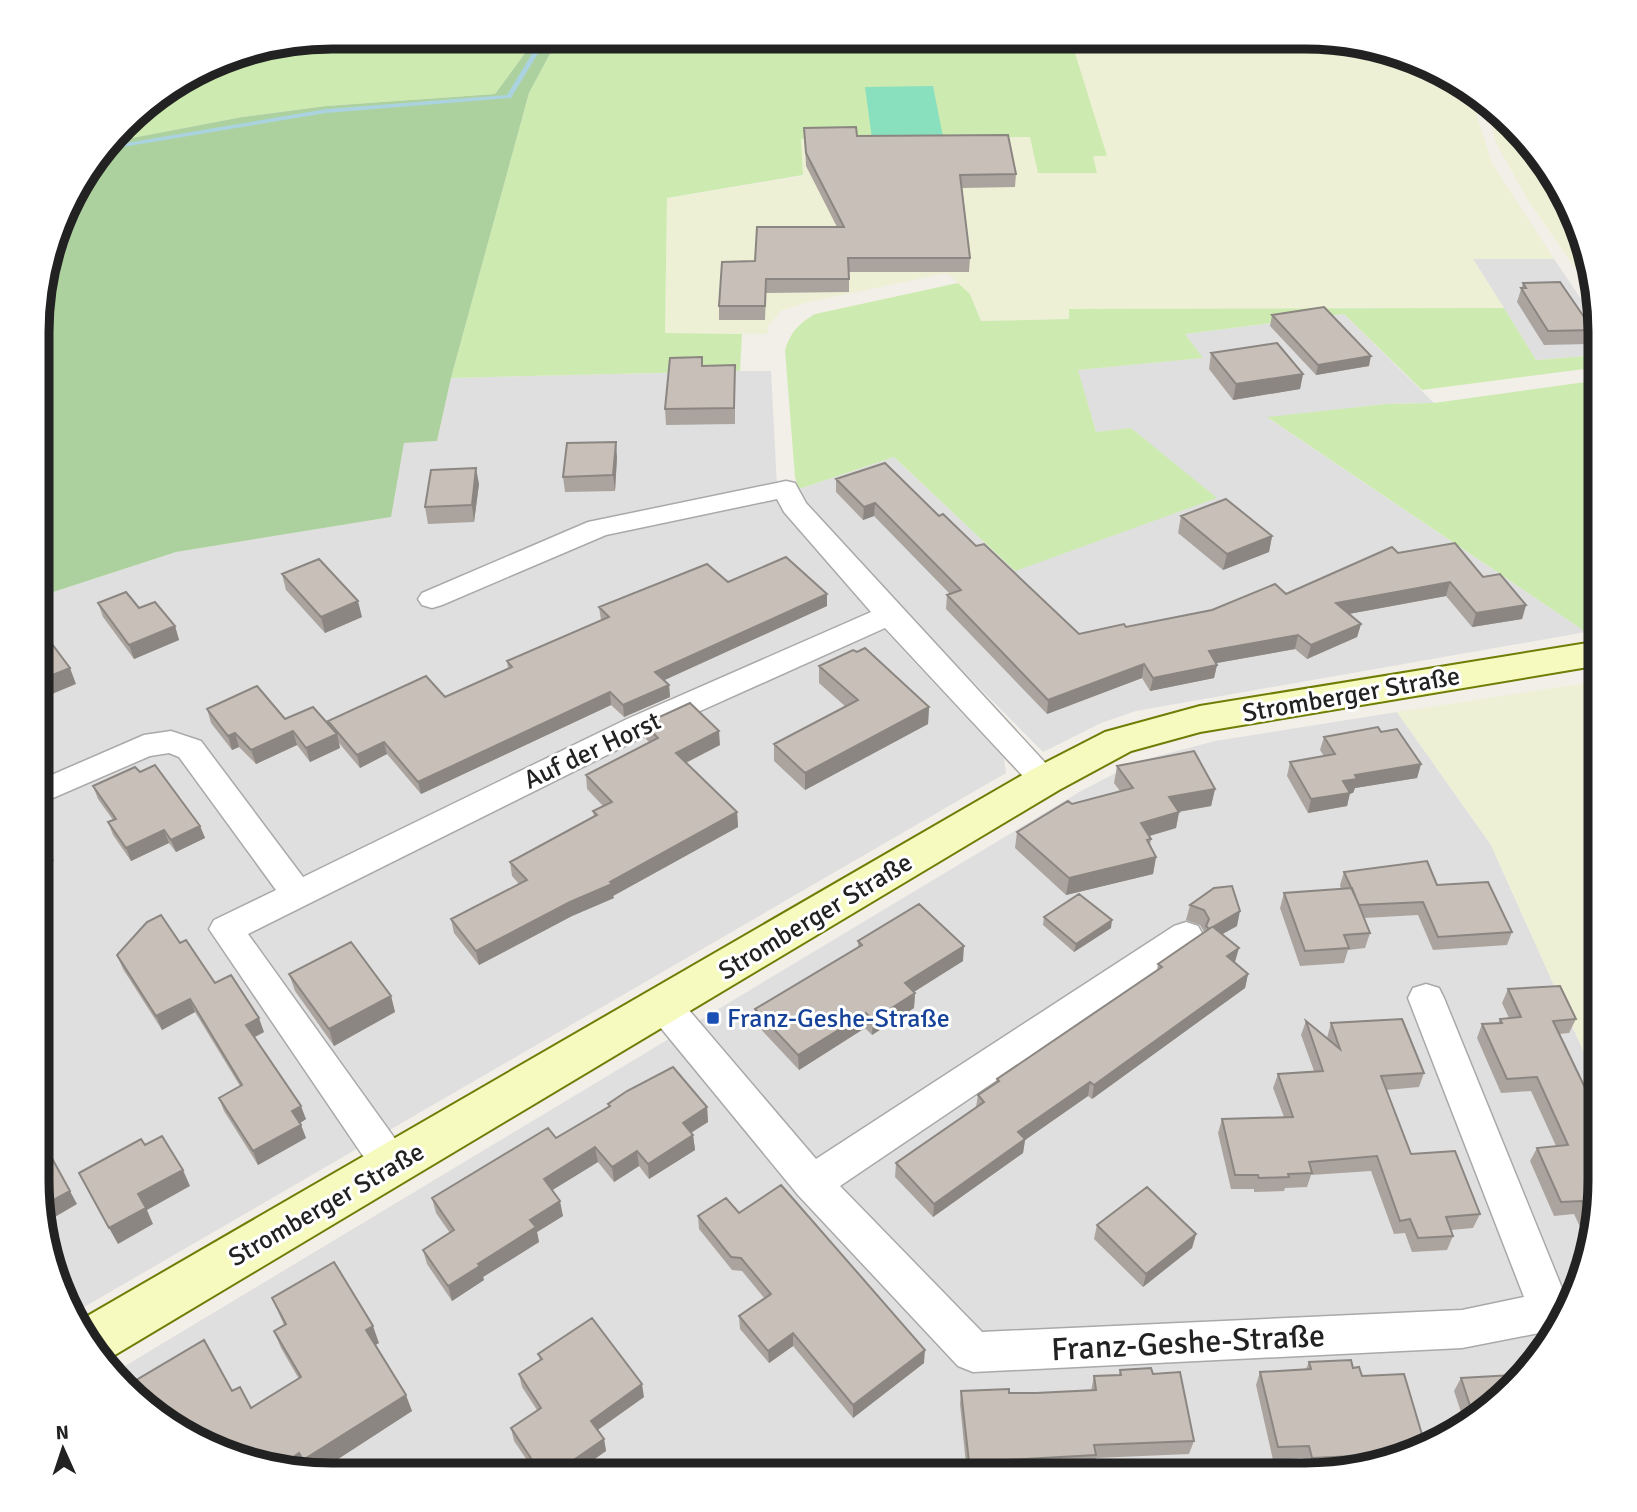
<svg xmlns="http://www.w3.org/2000/svg" width="1637" height="1512" viewBox="0 0 1637 1512" font-family="Signika,sans-serif">
	<style>
		.residential { fill: #e0dfdf }
		.farmland { fill: #eef0d5 }
		.grass { fill: #cdebb0 }
		.forest { fill: #add19e }
		.pitch { fill: #88e0be }
		.lines { fill: none; stroke-linecap: round; stroke-linejoin: round }
		.stream { fill: #aad3df; fill-rule: evenodd }
		.street-casing { stroke: #a9a9a9; stroke-width: 3 }
		.secondary-casing { stroke: #707d05; stroke-width: 4 }
		.street { fill: #fff; fill-rule: evenodd }
		.secondary { fill: #f7fabf; fill-rule: evenodd }
		.wall { fill: #aba49e }
		.shaded-wall { fill: #8b8681 }
		.building { fill: #c7bfb8; stroke: #8b8681; stroke-width: 2 }
		.transit-dot { fill: #1a4fb4; stroke: #fff; stroke-width: 2.5 }
		.labels { text-anchor: middle; stroke-width: 6; stroke-linejoin: round; paint-order: stroke }
		.street-label { font-size: 26px; fill: #222; stroke: #fff }
		.transit-label { font-size: 26px; fill: #164399; stroke: #fff; text-anchor: start }
		.near-street-label { font-size: 32px; fill: #222; stroke: #fff }
		.rim { fill: none; stroke: #222; stroke-width: 9 }
	</style>
	<rect width="100%" height="100%" fill="#f2efe9"/>
	<path class="residential" d="M 1473,259 L 1554,259 L 1600,327 L 1600,355 L 1536,360 Z
		M 1344,314 L 1434,403 L 1386,404 L 1268,418 L 1586,632 L 1136,711 L 1101,723 L 1043,752 L 907,615 L 801,497 L 799,489 L 894,457 L 1015,571 L 1096,432 L 1077,370 L 1202,358 L 1185,334 Z
		M 740,371 L 771,371 L 778,505 L 887,633 L 1004,758 L 1006,773 L 72,1314 L 59,1293 L 37,1199 L 41,596 L 176,552 L 390,517 L 404,443 L 437,441 L 451,378 Z
		M 1397,712 L 1491,845 L 1600,1088 L 1600,1181 L 1570,1310 L 1499,1402 L 1418,1453 L 1324,1475 L 331,1475 L 202,1445 L 110,1375 L 1081,791 L 1139,761 L 1215,741 Z"/>
	<path class="farmland" d="M 1070,37 L 1325,37 L 1436,67 L 1470,94 L 1492,163 L 1554,259 L 1473,259 L 1504,308 L 1069,309 L 1070,319 L 981,321 L 970,294 L 947,273 L 804,303 L 781,311 L 767,327 L 768,334 L 665,333 L 667,198 L 803,176 L 800,139 L 1031,137 L 1093,155 L 1106,156 Z
		M 1486,106 L 1527,138 L 1578,219 L 1597,299 L 1529,202 L 1496,143 Z
		M 1600,681 L 1600,1088 L 1491,845 L 1397,712 Z"/>
	<path class="grass" d="M 443,37 L 537,37 L 495,94 L 326,106 L 242,117 L 111,142 L 138,110 L 234,54 L 333,50 Z
		M 559,37 L 1070,37 L 1107,156 L 1093,156 L 1097,173 L 1038,173 L 1030,137 L 801,139 L 803,175 L 667,198 L 665,333 L 742,334 L 740,371 L 451,378 L 529,93 Z
		M 958,283 L 970,294 L 981,321 L 1069,319 L 1069,309 L 1504,308 L 1536,360 L 1600,355 L 1600,367 L 1422,390 L 1344,314 L 1185,334 L 1203,358 L 1078,370 L 1096,432 L 1131,428 L 1217,498 L 1015,571 L 894,457 L 799,489 L 795,477 L 785,350 C 791,332 798,324 815,314 Z
		M 1600,380 L 1600,630 L 1586,632 L 1267,417 L 1386,404 L 1434,403 Z"/>
	<path class="forest" d="M 362,37 L 442,37 L 333,50 L 234,54 L 304,41 Z
		M 537,37 L 559,37 L 529,93 L 451,378 L 437,441 L 404,443 L 391,517 L 176,552 L 41,596 L 42,275 L 76,184 L 111,142 L 242,117 L 326,106 L 495,94 Z"/>
	<path class="pitch" d="M 933,86 L 943,137 L 872,139 L 865,87 Z"/>
	<g class="lines">
		<path class="stream" d="M 353,37 L 376,37 L 373,39 L 288,46 L 285,44 L 310,40 Z
			M 542,37 L 548,37 L 511,98 L 326,113 L 105,150 L 108,146 L 326,109 L 507,95 Z"/>
		<g class="street-casing">
			<path id="street" d="M 786,481 L 795,483 L 806,503 L 1061,780 L 1056,788 L 1045,791 L 1034,788 L 885,628 L 649,734 L 248,934 L 406,1154 L 411,1166 L 406,1178 L 392,1183 L 378,1178 L 209,929 L 214,920 L 276,890 L 179,757 L 169,753 L 150,756 L 39,804 L 40,780 L 144,735 L 171,731 L 201,741 L 303,877 L 627,719 L 871,612 L 784,512 L 777,499 L 606,535 L 442,605 L 432,608 L 422,605 L 418,599 L 422,593 L 588,522 Z
				M 1186,922 L 1198,926 L 1203,935 L 1198,944 L 840,1186 L 982,1332 L 1462,1310 L 1524,1297 L 1408,998 L 1413,988 L 1426,984 L 1439,988 L 1444,998 L 1562,1288 L 1576,1286 L 1570,1310 L 1546,1342 L 1539,1333 L 1462,1348 L 973,1372 L 958,1366 L 798,1195 L 651,1016 L 646,1006 L 651,996 L 664,992 L 677,996 L 816,1159 L 1174,926 Z"/>
		</g>
		<g class="secondary-casing">
			<path id="secondary" d="M 1600,641 L 1600,665 L 1200,732 L 1131,751 L 1059,790 L 108,1359 L 102,1361 L 77,1322 L 1031,770 L 1105,732 L 1200,706 Z"/>
		</g>
		<use href="#street" class="street"/>
		<use href="#secondary" class="secondary"/>
	</g>
	<path class="wall" d="M 804,128 L 857,136 L 1016,174 L 1015,187 L 962,188 L 970,258 L 969,272 L 849,272 L 849,292 L 766,293 L 765,320 L 719,320 L 719,306 L 755,261 L 837,227 L 806,166 Z
		M 1523,283 L 1593,330 L 1589,344 L 1544,345 L 1517,302 Z
		M 1272,315 L 1369,366 L 1316,375 L 1270,326 Z
		M 1211,353 L 1303,374 L 1300,389 L 1233,400 L 1209,369 Z
		M 702,366 L 735,381 L 735,424 L 666,425 L 665,409 Z
		M 617,457 L 615,491 L 565,492 L 563,477 Z
		M 836,479 L 939,516 L 1079,634 L 1126,627 L 1212,610 L 1286,594 L 1398,553 L 1483,577 L 1526,605 L 1522,619 L 1472,627 L 1446,596 L 1349,614 L 1361,624 L 1357,637 L 1307,659 L 1295,649 L 1216,663 L 1217,665 L 1214,678 L 1150,691 L 1142,678 L 1047,714 L 946,609 L 947,595 L 950,594 L 874,516 L 863,520 L 836,492 Z
		M 479,484 L 474,522 L 428,524 L 425,507 Z
		M 1181,516 L 1272,536 L 1269,552 L 1223,570 L 1178,533 Z
		M 282,574 L 362,617 L 325,633 L 286,590 Z
		M 728,582 L 827,606 L 664,680 L 669,685 L 670,697 L 624,717 L 611,705 L 421,794 L 387,754 L 360,768 L 339,743 L 340,748 L 310,762 L 297,745 L 256,764 L 239,747 L 232,750 L 211,723 L 207,709 L 329,725 L 328,721 L 445,697 L 508,668 L 507,661 L 601,620 L 599,607 Z
		M 98,603 L 139,608 L 175,626 L 179,640 L 134,659 L 103,617 Z
		M 819,666 L 929,707 L 928,724 L 805,790 L 774,761 L 774,744 L 846,707 L 819,683 Z
		M 644,724 L 720,745 L 686,763 L 737,812 L 738,827 L 613,896 L 614,898 L 572,916 L 479,965 L 454,933 L 451,919 L 519,884 L 512,876 L 510,862 L 594,817 L 593,811 L 603,806 L 587,789 L 586,775 L 649,742 L 646,739 Z
		M 1381,732 L 1421,764 L 1417,778 L 1355,788 L 1353,793 L 1350,793 L 1347,806 L 1308,813 L 1287,776 L 1290,762 L 1324,756 L 1320,750 L 1324,737 Z
		M 1117,766 L 1215,789 L 1211,806 L 1179,812 L 1176,828 L 1150,836 L 1151,839 L 1150,845 L 1156,857 L 1153,874 L 1066,895 L 1015,848 L 1017,832 L 1072,804 L 1120,791 L 1114,783 Z
		M 140,772 L 200,826 L 205,838 L 176,852 L 169,843 L 131,861 L 113,835 L 108,822 L 113,820 L 98,799 L 93,786 Z
		M 1344,872 L 1437,885 L 1512,932 L 1507,945 L 1433,950 L 1418,915 L 1364,918 L 1370,933 L 1365,948 L 1348,950 L 1344,963 L 1300,966 L 1280,908 L 1284,893 L 1341,889 L 1340,885 Z
		M 1214,888 L 1237,926 L 1222,934 L 1235,963 L 1248,974 L 1245,988 L 1092,1099 L 1088,1096 L 1025,1140 L 1023,1153 L 933,1217 L 895,1177 L 896,1163 L 976,1107 L 978,1095 L 996,1083 L 997,1079 L 1157,970 L 1158,964 L 1205,933 L 1200,925 L 1186,920 L 1190,905 Z
		M 1044,917 L 1111,928 L 1074,952 L 1043,925 Z
		M 858,941 L 963,961 L 914,992 L 915,993 L 914,1008 L 872,1035 L 865,1028 L 799,1070 L 756,1024 L 755,1009 L 858,947 Z
		M 180,943 L 215,983 L 264,1032 L 254,1037 L 306,1119 L 300,1123 L 306,1138 L 258,1165 L 224,1111 L 219,1098 L 240,1086 L 195,1012 L 162,1030 L 123,969 L 117,955 Z
		M 289,974 L 391,996 L 395,1012 L 334,1046 L 295,991 Z
		M 1508,989 L 1576,1019 L 1569,1033 L 1559,1034 L 1600,1181 L 1589,1231 L 1582,1231 L 1574,1214 L 1554,1216 L 1530,1161 L 1537,1148 L 1556,1146 L 1531,1091 L 1501,1093 L 1477,1038 L 1482,1024 L 1498,1023 L 1500,1019 L 1509,1018 L 1502,1003 Z
		M 1306,1021 L 1327,1038 L 1331,1023 L 1424,1073 L 1419,1087 L 1386,1090 L 1411,1154 L 1480,1214 L 1473,1228 L 1451,1230 L 1453,1236 L 1447,1250 L 1412,1252 L 1405,1233 L 1394,1234 L 1371,1171 L 1311,1175 L 1307,1187 L 1285,1188 L 1284,1191 L 1254,1192 L 1254,1189 L 1231,1189 L 1218,1133 L 1222,1119 L 1284,1117 L 1273,1088 L 1278,1074 L 1314,1071 L 1301,1035 Z
		M 608,1104 L 707,1107 L 708,1122 L 691,1133 L 693,1135 L 695,1150 L 649,1179 L 639,1166 L 614,1182 L 598,1162 L 552,1190 L 563,1216 L 537,1232 L 539,1242 L 483,1277 L 484,1280 L 452,1301 L 427,1264 L 423,1250 L 450,1233 L 436,1213 L 432,1198 L 556,1138 L 609,1107 Z
		M 739,1213 L 924,1363 L 853,1418 L 793,1346 L 769,1363 L 740,1329 L 739,1316 L 765,1299 L 742,1271 L 732,1270 L 699,1229 L 698,1216 Z
		M 1097,1225 L 1196,1234 L 1192,1248 L 1143,1287 L 1094,1239 Z
		M 272,1298 L 379,1343 L 375,1345 L 412,1411 L 318,1472 L 202,1445 L 232,1391 L 251,1408 L 299,1379 L 281,1348 L 274,1331 L 284,1325 Z
		M 538,1354 L 644,1397 L 598,1430 L 604,1439 L 606,1451 L 572,1475 L 537,1475 L 514,1441 L 511,1428 L 537,1410 L 522,1387 L 519,1374 L 540,1360 Z
		M 1309,1362 L 1353,1368 L 1362,1376 L 1418,1453 L 1353,1468 L 1307,1470 L 1303,1458 L 1273,1460 L 1256,1385 L 1260,1372 L 1306,1369 Z
		M 1120,1370 L 1153,1374 L 1194,1441 L 1189,1454 L 1096,1458 L 1093,1468 L 967,1475 L 960,1404 L 961,1391 L 1036,1393 L 1091,1391 L 1094,1376 L 1119,1375 Z
		M 1461,1378 L 1499,1402 L 1465,1424 L 1454,1391 Z"/>
	<path class="shaded-wall" d="M 1371,356 L 1369,366 L 1316,375 L 1318,365 Z
		M 1303,374 L 1300,389 L 1233,400 L 1236,384 Z
		M 616,442 L 617,457 L 615,491 L 613,475 Z
		M 476,468 L 479,484 L 474,522 L 472,505 Z
		M 875,503 L 874,516 L 863,520 L 864,507 Z
		M 1272,536 L 1269,552 L 1223,570 L 1227,554 Z
		M 1450,582 L 1446,596 L 1332,617 L 1336,603 Z
		M 827,594 L 827,606 L 656,684 L 655,672 Z
		M 358,601 L 362,617 L 325,633 L 321,617 Z
		M 1526,605 L 1522,619 L 1472,627 L 1476,613 Z
		M 1361,624 L 1357,637 L 1307,659 L 1311,645 Z
		M 175,626 L 179,640 L 134,659 L 129,645 Z
		M 1298,635 L 1295,649 L 1206,665 L 1209,651 Z
		M 1144,664 L 1142,678 L 1047,714 L 1048,700 Z
		M 1217,665 L 1214,678 L 1150,691 L 1153,678 Z
		M 70,668 L 76,684 L 40,699 L 40,680 Z
		M 669,685 L 670,697 L 624,717 L 623,705 Z
		M 610,692 L 611,705 L 421,794 L 418,782 Z
		M 929,707 L 928,724 L 805,790 L 805,773 Z
		M 293,731 L 297,745 L 256,764 L 251,750 Z
		M 719,731 L 720,745 L 677,767 L 676,753 Z
		M 235,733 L 239,747 L 232,750 L 228,736 Z
		M 337,734 L 340,748 L 310,762 L 306,748 Z
		M 384,742 L 387,754 L 360,768 L 357,755 Z
		M 1421,764 L 1417,778 L 1355,788 L 1353,793 L 1350,793 L 1347,806 L 1308,813 L 1311,799 L 1355,775 Z
		M 1215,789 L 1211,806 L 1165,814 L 1169,797 Z
		M 737,812 L 738,827 L 613,896 L 614,898 L 572,916 L 479,965 L 476,951 L 610,882 Z
		M 1179,812 L 1176,828 L 1138,839 L 1141,823 Z
		M 200,826 L 205,838 L 176,852 L 171,840 Z
		M 164,830 L 169,843 L 131,861 L 126,848 Z
		M 47,845 L 54,861 L 39,868 L 39,848 Z
		M 1156,857 L 1153,874 L 1066,895 L 1069,878 Z
		M 1240,911 L 1237,926 L 1210,941 L 1213,927 Z
		M 1112,920 L 1111,928 L 1074,952 L 1076,944 Z
		M 964,946 L 963,961 L 904,998 L 905,983 Z
		M 1239,948 L 1235,962 L 1227,956 Z
		M 1248,974 L 1245,988 L 1092,1099 L 1094,1085 Z
		M 915,993 L 914,1008 L 872,1035 L 873,1020 Z
		M 391,996 L 395,1012 L 334,1046 L 329,1029 Z
		M 190,999 L 195,1012 L 162,1030 L 156,1016 Z
		M 866,1013 L 865,1028 L 799,1070 L 798,1055 Z
		M 259,1018 L 264,1032 L 251,1039 L 246,1025 Z
		M 1090,1082 L 1088,1096 L 1025,1140 L 1023,1153 L 933,1217 L 934,1204 L 1018,1132 Z
		M 301,1106 L 306,1119 L 297,1125 L 292,1111 Z
		M 707,1107 L 708,1122 L 684,1137 L 683,1123 Z
		M 301,1125 L 306,1138 L 258,1165 L 253,1151 Z
		M 693,1135 L 695,1150 L 649,1179 L 648,1164 Z
		M 595,1147 L 598,1162 L 546,1194 L 544,1179 Z
		M 637,1151 L 639,1166 L 614,1182 L 612,1167 Z
		M 183,1170 L 190,1186 L 147,1210 L 153,1224 L 118,1244 L 109,1228 L 138,1194 Z
		M 70,1191 L 77,1204 L 43,1224 L 39,1208 Z
		M 560,1201 L 563,1216 L 537,1232 L 539,1242 L 483,1277 L 484,1280 L 452,1301 L 448,1286 L 478,1264 L 530,1220 Z
		M 1196,1234 L 1192,1248 L 1143,1287 L 1146,1274 Z
		M 373,1326 L 379,1343 L 372,1347 L 366,1330 Z
		M 793,1333 L 793,1346 L 769,1363 L 768,1351 Z
		M 925,1350 L 924,1363 L 853,1418 L 853,1405 Z
		M 642,1384 L 644,1397 L 593,1433 L 591,1421 Z
		M 406,1395 L 412,1411 L 318,1472 L 307,1470 L 303,1460 Z
		M 604,1439 L 606,1451 L 572,1475 L 552,1475 Z
		M 299,1453 L 306,1469 L 283,1464 Z"/>
	<path class="building" d="M 856,127 L 857,136 L 1008,135 L 1016,174 L 960,175 L 970,258 L 848,258 L 849,279 L 766,279 L 765,306 L 719,306 L 722,262 L 755,261 L 757,227 L 844,227 L 806,153 L 804,128 Z
		M 1560,282 L 1593,330 L 1548,331 L 1521,288 L 1526,288 L 1523,283 Z
		M 1324,307 L 1371,356 L 1318,365 L 1272,315 Z
		M 1277,343 L 1303,374 L 1236,384 L 1211,353 Z
		M 702,357 L 702,366 L 735,365 L 734,408 L 665,409 L 670,358 Z
		M 616,442 L 613,475 L 563,477 L 567,443 Z
		M 885,463 L 939,516 L 943,514 L 976,546 L 984,544 L 1079,634 L 1124,624 L 1126,627 L 1212,610 L 1275,584 L 1286,594 L 1392,547 L 1398,553 L 1455,543 L 1483,577 L 1500,574 L 1526,605 L 1476,613 L 1450,582 L 1336,603 L 1361,624 L 1311,645 L 1298,635 L 1209,651 L 1217,665 L 1153,678 L 1144,664 L 1048,700 L 947,595 L 961,590 L 875,503 L 864,507 L 836,479 Z
		M 476,468 L 472,505 L 425,507 L 431,470 Z
		M 1226,499 L 1272,536 L 1227,554 L 1181,516 Z
		M 786,557 L 827,594 L 655,672 L 669,685 L 623,705 L 610,692 L 418,782 L 384,742 L 357,755 L 328,721 L 426,676 L 445,697 L 512,667 L 507,661 L 609,617 L 599,607 L 707,564 L 728,582 Z
		M 319,559 L 358,601 L 321,617 L 282,574 Z
		M 126,592 L 139,608 L 155,602 L 175,626 L 129,645 L 98,603 Z
		M 40,628 L 70,668 L 40,680 Z
		M 865,648 L 929,707 L 805,773 L 774,744 L 858,700 L 819,666 L 853,650 L 857,652 Z
		M 257,686 L 285,719 L 313,707 L 337,734 L 306,748 L 293,731 L 251,750 L 235,733 L 228,736 L 207,709 Z
		M 690,703 L 719,731 L 676,753 L 737,812 L 610,882 L 612,884 L 570,902 L 476,951 L 451,919 L 527,880 L 510,862 L 597,815 L 593,811 L 612,802 L 586,775 L 658,738 L 644,724 Z
		M 1378,727 L 1381,732 L 1397,729 L 1421,764 L 1355,775 L 1357,779 L 1343,781 L 1350,793 L 1311,799 L 1290,762 L 1335,754 L 1324,737 Z
		M 1194,751 L 1215,789 L 1169,797 L 1179,812 L 1141,823 L 1151,839 L 1147,840 L 1156,857 L 1069,878 L 1017,832 L 1068,801 L 1072,804 L 1133,788 L 1117,766 Z
		M 155,765 L 200,826 L 171,840 L 164,830 L 126,848 L 108,822 L 116,819 L 93,786 L 135,767 L 140,772 Z
		M 39,832 L 47,845 L 39,848 Z
		M 1427,861 L 1437,885 L 1488,882 L 1512,932 L 1438,937 L 1423,902 L 1359,905 L 1344,872 Z
		M 1232,886 L 1240,911 L 1213,927 L 1239,948 L 1227,956 L 1248,974 L 1094,1085 L 1090,1082 L 1018,1132 L 1025,1139 L 934,1204 L 896,1163 L 984,1102 L 978,1095 L 999,1081 L 997,1079 L 1162,967 L 1158,964 L 1212,927 L 1209,929 L 1206,926 L 1209,919 L 1204,910 L 1190,905 L 1214,888 Z
		M 1352,888 L 1370,933 L 1344,935 L 1349,948 L 1305,951 L 1284,893 Z
		M 1079,894 L 1112,920 L 1076,944 L 1044,917 Z
		M 919,904 L 964,946 L 905,983 L 915,993 L 873,1020 L 866,1013 L 798,1055 L 755,1009 L 862,945 L 858,941 Z
		M 161,915 L 180,943 L 186,940 L 215,983 L 231,975 L 259,1018 L 246,1025 L 301,1106 L 292,1111 L 301,1125 L 253,1151 L 219,1098 L 242,1085 L 190,999 L 156,1016 L 117,955 L 147,922 Z
		M 351,942 L 391,996 L 329,1029 L 289,974 Z
		M 1560,986 L 1576,1019 L 1553,1021 L 1600,1119 L 1600,1181 L 1592,1218 L 1589,1218 L 1582,1201 L 1561,1202 L 1537,1148 L 1568,1145 L 1537,1077 L 1507,1079 L 1482,1024 L 1502,1023 L 1500,1019 L 1521,1017 L 1508,989 Z
		M 1402,1019 L 1424,1073 L 1381,1076 L 1411,1154 L 1455,1151 L 1480,1214 L 1446,1217 L 1453,1236 L 1418,1238 L 1410,1219 L 1400,1221 L 1377,1156 L 1309,1162 L 1312,1173 L 1288,1174 L 1289,1177 L 1259,1178 L 1258,1175 L 1235,1175 L 1222,1119 L 1293,1117 L 1278,1074 L 1323,1071 L 1306,1021 L 1340,1049 L 1331,1023 Z
		M 673,1067 L 707,1107 L 683,1123 L 693,1135 L 648,1164 L 637,1151 L 612,1167 L 595,1147 L 544,1179 L 560,1201 L 530,1220 L 536,1227 L 478,1264 L 480,1266 L 448,1286 L 423,1250 L 454,1230 L 432,1198 L 548,1128 L 556,1138 L 610,1106 L 608,1104 L 627,1091 Z
		M 162,1136 L 183,1170 L 138,1194 L 146,1208 L 109,1228 L 79,1173 L 141,1139 L 145,1145 Z
		M 48,1151 L 70,1191 L 39,1208 L 37,1199 L 38,1157 Z
		M 781,1185 L 925,1350 L 853,1405 L 793,1333 L 768,1351 L 739,1316 L 771,1294 L 741,1258 L 731,1257 L 698,1216 L 726,1198 L 739,1213 Z
		M 1147,1187 L 1196,1234 L 1146,1274 L 1097,1225 Z
		M 334,1262 L 373,1326 L 366,1330 L 406,1395 L 303,1460 L 299,1453 L 283,1464 L 202,1445 L 131,1391 L 128,1385 L 204,1340 L 232,1391 L 240,1387 L 251,1408 L 301,1377 L 274,1331 L 286,1324 L 272,1298 Z
		M 592,1318 L 642,1384 L 591,1421 L 604,1439 L 552,1475 L 542,1475 L 511,1428 L 541,1408 L 519,1374 L 542,1359 L 538,1354 Z
		M 1351,1360 L 1353,1368 L 1359,1367 L 1362,1376 L 1404,1374 L 1426,1448 L 1418,1453 L 1312,1458 L 1309,1446 L 1278,1447 L 1260,1372 L 1311,1369 L 1309,1362 Z
		M 1151,1368 L 1153,1374 L 1180,1372 L 1194,1441 L 1094,1445 L 1096,1455 L 969,1462 L 961,1391 L 1009,1389 L 1009,1393 L 1036,1393 L 1096,1390 L 1094,1376 L 1121,1375 L 1120,1370 Z
		M 1513,1375 L 1515,1382 L 1499,1402 L 1474,1418 L 1461,1378 Z"/>
	<rect class="transit-dot" x="706" y="1011" width="14" height="14" rx="3.5"/>
	<g class="labels">
		<g class="street-label">
			<text transform="translate(1351 694) rotate(-10)" y="9">Stromberger Straße</text>
			<text transform="translate(592 750) rotate(-25)" y="9">Auf der Horst</text>
			<text transform="translate(815 916) rotate(-31)" y="9">Stromberger Straße</text>
			<text transform="translate(326 1204) rotate(-30)" y="9">Stromberger Straße</text>
		</g>
		<g class="transit-label">
			<text x="727" y="1027">Franz-Geshe-Straße</text>
		</g>
		<g class="near-street-label">
			<text transform="translate(1188 1342) rotate(-3)" y="11">Franz-Geshe-Straße</text>
		</g>
	</g>
	<path d="M0 0H1637V1512H0ZM332 49H1305A283 283 0 0 1 1588 332V1180A283 283 0 0 1 1305 1463H332A283 283 0 0 1 49 1180V332A283 283 0 0 1 332 49Z" fill="#fff" fill-rule="evenodd"/>
	<path class="rim" d="M332 49H1305A283 283 0 0 1 1588 332V1180A283 283 0 0 1 1305 1463H332A283 283 0 0 1 49 1180V332A283 283 0 0 1 332 49Z"/>
	<g transform="translate(63 1449) rotate(357)" stroke="#ffffff" stroke-width="5" paint-order="stroke">
	<path d="M0-5L12 26L0 18L-12 26Z" fill="#222222"/>
	<text y="-10" font-size="19" font-weight="bold" text-anchor="middle" fill="#222222">N</text>
	</g>
</svg>
